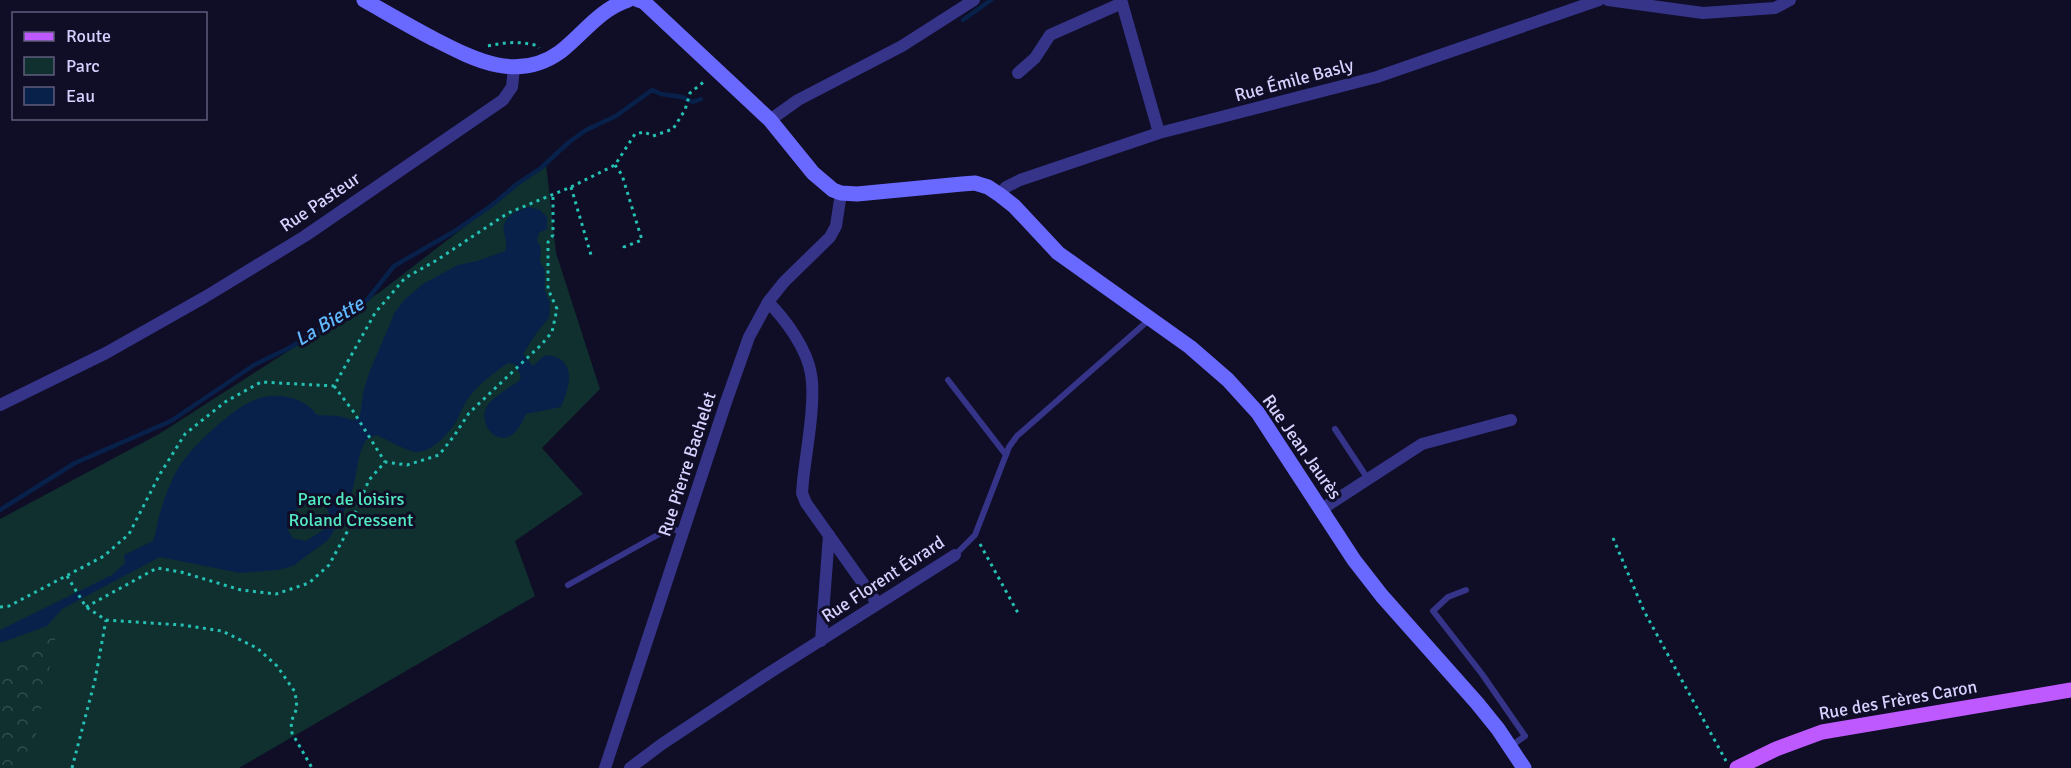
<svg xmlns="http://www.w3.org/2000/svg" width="2071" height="768" viewBox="0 0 2071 768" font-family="Signika,sans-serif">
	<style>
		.green { fill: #0f302f }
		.forest { fill: url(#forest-crowns) }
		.water { fill: #08214a; fill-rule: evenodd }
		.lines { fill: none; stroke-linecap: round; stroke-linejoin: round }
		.stream { stroke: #08214a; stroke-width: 4.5 }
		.path { stroke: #24c0b3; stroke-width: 3; stroke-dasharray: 3 4.5; stroke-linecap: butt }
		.service { stroke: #353489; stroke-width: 6 }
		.minor { stroke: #353489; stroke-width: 12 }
		.secondary { stroke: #6969ff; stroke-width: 15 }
		.primary { stroke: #bd59ff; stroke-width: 15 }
		.labels { text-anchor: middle; stroke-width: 6; stroke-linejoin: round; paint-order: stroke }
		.street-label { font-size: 18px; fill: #d6d2ff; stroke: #100d26 }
		.park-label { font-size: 18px; fill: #53e9c1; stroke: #100d26 }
		.water-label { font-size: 20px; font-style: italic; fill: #60b9ff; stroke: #100d26 }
	</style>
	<defs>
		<pattern id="forest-crowns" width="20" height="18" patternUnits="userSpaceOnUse" patternTransform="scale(1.5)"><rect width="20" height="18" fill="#0f302f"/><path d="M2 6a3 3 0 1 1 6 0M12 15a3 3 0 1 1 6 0" fill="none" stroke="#314d4e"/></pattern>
	</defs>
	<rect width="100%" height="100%" fill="#100d26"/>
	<path class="green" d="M 546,164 L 556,253 L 600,389 L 542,448 L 583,494 L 515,541 L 535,596 L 239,768 L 0,768 L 0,519 L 159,434 L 380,292 Z"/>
	<path class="forest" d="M 57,630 L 31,760 L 19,768 L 0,768 L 0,677 Z"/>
	<path class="water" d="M 529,207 L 540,210 L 547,217 L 547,229 L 539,233 L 537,240 L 541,248 L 540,261 L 545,270 L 545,291 L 550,303 L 549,318 L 538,331 L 523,354 L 533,366 C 537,363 540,358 544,356 C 548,354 554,356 558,358 C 577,368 567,392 561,407 L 526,414 C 523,420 519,430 513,434 C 496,447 479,424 486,408 C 490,399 511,386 519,381 L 521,376 L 515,364 L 508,363 C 495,372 483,381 473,392 C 465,401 462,410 457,420 C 450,432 433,451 419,452 C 408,453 387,439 376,435 L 366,440 L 360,453 L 353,488 L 341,519 L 328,540 L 293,566 L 278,570 L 240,573 L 160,557 L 62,609 L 47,626 L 0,643 L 0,630 L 112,575 L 125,563 L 124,555 L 153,541 C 157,531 157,520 161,510 C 165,496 171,480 179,467 C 192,446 231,410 254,400 C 274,391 304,396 317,415 L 339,416 L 353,420 L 360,416 L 363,393 L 369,373 L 395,312 L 405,299 L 423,284 L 458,265 L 477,261 L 505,251 C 508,243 505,240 504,232 C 501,217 517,210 529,207 ZM 318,501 L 327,508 L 330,517 L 323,530 L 306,541 L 293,538 L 288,530 L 290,514 L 305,504 Z"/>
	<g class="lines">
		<path class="stream" d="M 963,20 L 991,0
			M 0,510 L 75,463 L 171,421 L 254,365 L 289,348 L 367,300 L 394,266 L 455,231 L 492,205 L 517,184 L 541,168 L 568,143 L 586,130 L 616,116 L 652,90 L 661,94 L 682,97 L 693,102 L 701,99"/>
		<path class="path" d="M 488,46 C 505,42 521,41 538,46 L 539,48
			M 615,165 L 622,175 L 642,240 L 624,247 L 625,251
			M 571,187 L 591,255
			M 334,386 L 353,411 L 385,462
			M 1613,538 L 1644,611 L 1726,761
			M 980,544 L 1018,613
			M 67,576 L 86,607 L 106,620 L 182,625 L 222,631 L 257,648 L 277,666 L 295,692 L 297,708 L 291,722 L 292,733 L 312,768
			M 0,607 L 9,606 L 104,556 L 129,534 L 160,474 L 185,434 L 225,402 L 261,382 L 334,386 L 375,313 L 405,278 L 437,260 L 508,213 L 571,187 L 615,165 L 635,134 L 644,132 L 653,136 L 673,129 L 685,110 L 690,93 L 706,80
			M 86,607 L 157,568 L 181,572 L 241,590 L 276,594 L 309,583 L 329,565 L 347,532 L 369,480 L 385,462 L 407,465 L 439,455 L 454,436 L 469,413 L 542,344 L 552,332 L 557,309 L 548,289 L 548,242 L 553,235 L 553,196
			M 72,768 L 95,680 L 106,620"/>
		<path class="service" d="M 948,380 L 1006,455
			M 1335,429 L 1368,479
			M 955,555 L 975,535 L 1009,447 L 1017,436 L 1150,319
			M 568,585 L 670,528 L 684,533
			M 1466,590 L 1448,597 L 1433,611 L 1482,674 L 1525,736 L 1511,746"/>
		<path class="minor" d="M 1608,0 L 1703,13 L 1775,8 L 1790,0
			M 1018,73 L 1035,58 L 1050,35 L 1122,3 L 1159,133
			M 770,120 L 798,100 L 902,46 L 974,0
			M 1000,195 L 1006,187 L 1020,180 L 1159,133 L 1377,77 L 1599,0
			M 768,302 C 786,320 807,349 811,374 C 816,402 806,452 803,481 L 802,493 L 806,503 L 877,603
			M 0,405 L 106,353 L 205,297 L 305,236 L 503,100 L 512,87 L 514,68
			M 1322,509 L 1422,444 L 1511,420
			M 821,641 L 829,535
			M 605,768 L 726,402 L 749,337 L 768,302 L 784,282 L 830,237 L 836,226 L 841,193
			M 630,768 L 662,744 L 769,673 L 955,555"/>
		<path class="secondary" d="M 364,0 C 387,13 409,26 432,38 C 473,59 517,83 560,52 C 583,34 600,9 628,0
			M 638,0 L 644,2 L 770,120 L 813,173 L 833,190 L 841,193 L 857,194 L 962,184 L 975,183 L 988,187 L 1000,195 L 1014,206 L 1058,253 L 1190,347 L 1228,380 L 1258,413 L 1354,560 L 1382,596 L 1477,703 L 1498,729 L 1524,768"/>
		<path class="primary" d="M 1737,768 L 1776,749 L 1822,732 L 2071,690"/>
	</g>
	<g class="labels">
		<g class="street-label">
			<text transform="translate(1294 80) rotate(-15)" y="6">Rue Émile Basly</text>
			<text transform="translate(320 202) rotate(-34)" y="6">Rue Pasteur</text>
			<text transform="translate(1302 447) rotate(55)" y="6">Rue Jean Jaurès</text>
			<text transform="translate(687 464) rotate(-72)" y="6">Rue Pierre Bachelet</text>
			<text transform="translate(883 579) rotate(-33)" y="6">Rue Florent Évrard</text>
			<text transform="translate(1898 700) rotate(-10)" y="6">Rue des Frères Caron</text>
		</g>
		<g class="park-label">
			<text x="351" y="505">Parc de loisirs<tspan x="351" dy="21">Roland Cressent</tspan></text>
		</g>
		<g class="water-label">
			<text transform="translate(329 321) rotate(-31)" y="7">La Biette</text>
		</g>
	</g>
	<rect x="12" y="12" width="195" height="108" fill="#100d26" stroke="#5f5c7d" stroke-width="1.5"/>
	<rect x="24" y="32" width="30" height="9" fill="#bd59ff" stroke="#5f5c7d" stroke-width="1.5"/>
	<text x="66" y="42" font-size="18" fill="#d6d2ff">Route</text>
	<rect x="24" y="57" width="30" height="18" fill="#0f302f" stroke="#5f5c7d" stroke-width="1.5"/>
	<text x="66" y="72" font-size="18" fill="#d6d2ff">Parc</text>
	<rect x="24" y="87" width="30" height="18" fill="#08214a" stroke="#5f5c7d" stroke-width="1.5"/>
	<text x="66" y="102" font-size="18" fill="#d6d2ff">Eau</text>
</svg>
